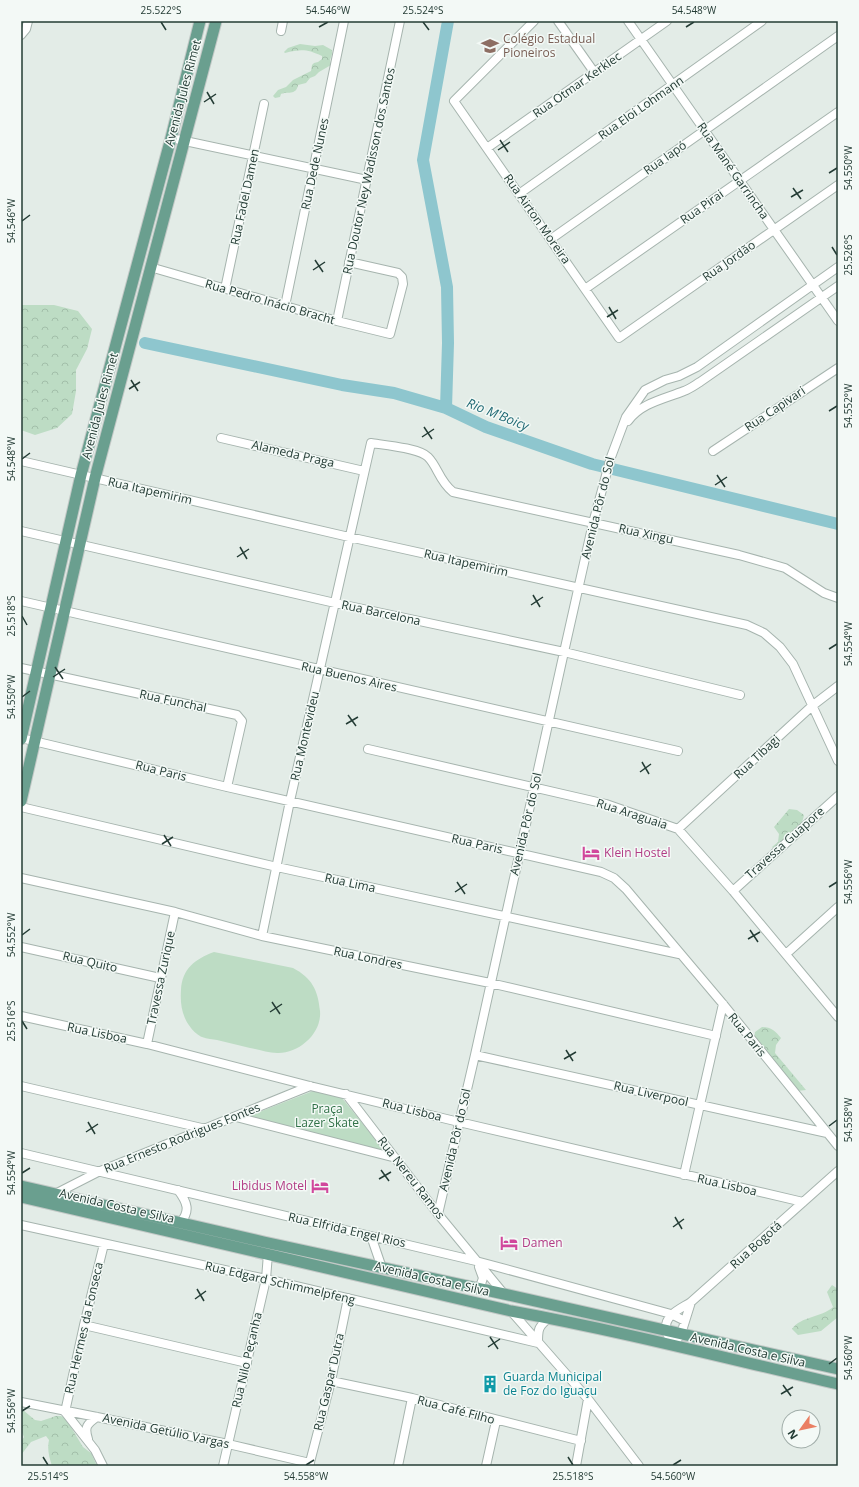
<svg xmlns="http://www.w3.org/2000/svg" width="859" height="1487" viewBox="0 0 859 1487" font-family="'Open Sans',sans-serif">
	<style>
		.green { fill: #bddcc4 }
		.forest { fill: url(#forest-crowns) }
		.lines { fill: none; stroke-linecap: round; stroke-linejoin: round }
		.river { stroke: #8ec6ce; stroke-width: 12 }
		.minor-casing { stroke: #a6b4ae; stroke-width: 10 }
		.major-casing { stroke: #c2c8c6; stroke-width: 13 }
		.minor { stroke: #fff; stroke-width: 8 }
		.major { stroke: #6a9f8f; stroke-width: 11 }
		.ticks { fill: none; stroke: #243c35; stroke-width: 1.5 }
		.labels { text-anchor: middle; stroke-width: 3; stroke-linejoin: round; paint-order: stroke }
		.education-label { font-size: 12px; fill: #785e54; stroke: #f3f9f6; text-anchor: start }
		.street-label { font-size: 12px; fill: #243c35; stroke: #f3f9f6 }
		.hotel-label { font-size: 12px; fill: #b23c85; stroke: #f3f9f6; text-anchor: start }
		.park-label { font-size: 12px; fill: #307147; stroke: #f3f9f6 }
		.culture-label { font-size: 12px; fill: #0d838f; stroke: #f3f9f6; text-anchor: start }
		.water-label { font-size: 13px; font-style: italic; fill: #216a75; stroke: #f3f9f6 }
		.neatline { fill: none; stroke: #243c35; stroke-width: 1.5 }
		.ticks-label { font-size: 10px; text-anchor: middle; fill: #243c35 }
	</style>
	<defs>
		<pattern id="forest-crowns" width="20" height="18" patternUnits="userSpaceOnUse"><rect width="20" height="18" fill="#bddcc4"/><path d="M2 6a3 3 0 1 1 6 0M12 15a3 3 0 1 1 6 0" fill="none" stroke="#a2bea9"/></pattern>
	</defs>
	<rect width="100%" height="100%" fill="#e3ece7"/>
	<path class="green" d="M 214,952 L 293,968 C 312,978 318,990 320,1011 C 322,1034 298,1054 277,1053 C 268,1053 258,1049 250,1048 C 239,1045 228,1043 217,1040 C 213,1039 207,1039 202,1037 C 199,1036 193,1031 191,1028 C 182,1017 180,1004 181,990 C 182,969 195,959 214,952 Z
		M 313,1091 L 342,1098 L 367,1129 L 385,1153 L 246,1117 Z"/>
	<path class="forest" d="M 300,44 L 315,46 L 323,45 L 332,50 L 332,54 L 330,60 L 331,65 L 319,72 L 315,76 L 310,78 L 306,83 L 298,85 C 296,96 287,91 281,94 L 280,97 L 275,98 L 273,96 L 278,90 L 286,87 L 293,80 L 311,71 L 312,65 L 314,63 L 318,62 L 322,59 L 322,56 C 307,49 301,49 285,53 L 284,52 L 288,48 Z
		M 21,305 L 54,305 L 78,311 L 92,329 L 87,349 L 76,370 L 76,391 L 72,414 L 57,428 L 35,435 L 21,430 Z
		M 789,809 L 797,810 L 804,815 C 802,828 788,845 777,853 L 772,847 L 778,842 L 779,834 L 774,827 Z
		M 762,1027 C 772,1027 775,1031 781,1038 L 776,1045 L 775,1053 L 806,1090 L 797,1091 L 754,1041 L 755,1032 Z
		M 832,1285 L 838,1289 L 838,1317 L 821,1331 L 798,1335 L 792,1329 C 801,1316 821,1318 833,1307 L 827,1292 Z
		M 21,1410 L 23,1410 L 35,1420 L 41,1421 L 56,1416 L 61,1416 L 66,1419 L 83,1447 L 91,1453 L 97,1466 L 52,1466 C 49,1457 47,1449 49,1440 L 46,1436 L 31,1442 L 21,1455 L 21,1442 L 24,1437 L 21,1430 Z"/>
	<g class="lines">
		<path class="river" d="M 145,343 L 342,385 L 394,393 L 446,408 L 486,427 L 592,464 L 838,524
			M 446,408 L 448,343 L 447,287 L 423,160 L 448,21"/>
		<g class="minor-casing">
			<path id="minor" d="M 534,21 L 454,101 L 619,338 L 838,185
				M 558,21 L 594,72
				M 628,21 L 838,321
				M 281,31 L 283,21
				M 21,35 L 26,29 L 28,21
				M 171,138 L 367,180
				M 487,148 L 667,21
				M 519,194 L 762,21
				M 551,239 L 838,36
				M 150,267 L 337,321 L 390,334 L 403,284 L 402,277 L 398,273 L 349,262
				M 225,289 L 264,104
				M 585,289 L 838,112
				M 285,306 L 344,21
				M 337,321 L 400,21
				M 628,421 C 641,403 664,399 684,391 C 690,389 695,385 700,382 L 838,286
				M 221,438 L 364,471
				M 713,451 L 838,368
				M 21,461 L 349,537 L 747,625 L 764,633 L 780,647 L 793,664 L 838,761
				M 21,531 L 335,603 L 564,652 L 740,695
				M 21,601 L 678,751
				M 21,668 L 237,715 L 242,721 L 227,787
				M 21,738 L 227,787 L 601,872 L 614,878 L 626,889 L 723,1004 L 838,1146
				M 368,749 L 606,804 L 678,829 L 733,891 L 838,1017
				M 21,807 L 277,867 L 679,954
				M 678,829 L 812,706 L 838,686
				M 21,878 L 175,912 L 262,936 L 490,983 L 716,1036
				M 733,891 L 838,796
				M 262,936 L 290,801 L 371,443 C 384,445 419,448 428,457 C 438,467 439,481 453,492 L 739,555 L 785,568 L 824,593 L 838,598
				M 21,947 L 160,978
				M 786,954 L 838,907
				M 21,1016 L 147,1044 L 310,1086 L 459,1122 L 803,1202
				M 147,1044 L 175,912
				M 475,1055 L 827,1133
				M 21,1086 L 206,1129
				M 346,1094 L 438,1214 L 504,1294
				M 236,1117 L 396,1158
				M 21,1153 L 476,1261 L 671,1314 L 685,1321
				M 684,1175 L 723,1004
				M 178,1190 C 187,1202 191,1211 180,1223
				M 55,1194 L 98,1172 L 310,1086
				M 438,1214 L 475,1055 L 564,652 L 593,523 L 611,457 L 626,417 L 645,390 L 665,380 L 679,376 L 697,367 L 838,267
				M 21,1225 L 266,1279 L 538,1343
				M 371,1236 L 382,1268
				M 476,1288 L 481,1284 L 483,1278 L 479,1267
				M 511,1311 L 588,1399 L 639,1466
				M 84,1325 L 247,1363
				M 538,1343 C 538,1329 538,1327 549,1318
				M 673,1345 C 671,1341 667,1335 666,1330 C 664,1315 680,1309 691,1302 L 838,1171
				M 673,1345 L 681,1334 L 691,1302
				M 331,1381 L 412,1398 L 581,1441
				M 21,1402 L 97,1417 L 228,1444 L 310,1463
				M 65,1412 L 84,1325 L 104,1244
				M 65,1412 L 95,1450 L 103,1466
				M 88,1439 C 84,1427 87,1424 97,1417
				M 223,1466 L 266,1279 L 268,1254
				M 309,1466 L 331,1381 L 348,1298
				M 398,1466 L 412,1398
				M 486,1466 L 496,1421
				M 576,1466 L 588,1399"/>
		</g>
		<g class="major-casing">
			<path id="major" d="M 21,739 L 81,475 L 171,138 L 200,21
				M 21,801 L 95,478 L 216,21
				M 21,1186 L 264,1242 L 504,1294 L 838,1369
				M 21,1197 L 511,1311 C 621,1331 729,1359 838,1384"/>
		</g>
		<use href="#minor" class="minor"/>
		<use href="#major" class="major"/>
	</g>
	<path class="ticks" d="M 161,22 L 166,30M 423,22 L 429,30M 319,27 L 328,22M 686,27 L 694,22M 207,92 L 214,104M 204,102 L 216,94M 500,140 L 508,152M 498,150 L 510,142M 829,173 L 837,168M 793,188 L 801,199M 791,197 L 803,190M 22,221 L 30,215M 832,247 L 837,255M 315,260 L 323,272M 313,270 L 325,262M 609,307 L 616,319M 607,317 L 618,310M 131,380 L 138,391M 129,389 L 140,382M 829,411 L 837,406M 424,427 L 432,439M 422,437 L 434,429M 22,459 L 30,453M 717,475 L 725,487M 715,485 L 727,477M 240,547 L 247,559M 237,557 L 249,549M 533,595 L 540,607M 531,605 L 543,597M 22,616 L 27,625M 829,649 L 837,644M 55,667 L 63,679M 53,677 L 65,669M 22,697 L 30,691M 348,715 L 356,726M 346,724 L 358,717M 642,762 L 649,774M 640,772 L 651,764M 164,835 L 171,846M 162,844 L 173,837M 457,882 L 465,894M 829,887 L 837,882M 455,892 L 467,884M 750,930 L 758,942M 22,935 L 30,929M 748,939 L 760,932M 272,1002 L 280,1014M 270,1012 L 282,1004M 22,1021 L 27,1029M 566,1050 L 573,1061M 564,1059 L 576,1052M 88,1122 L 95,1134M 829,1126 L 837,1120M 86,1132 L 98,1124M 381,1170 L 389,1181M 22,1173 L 30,1168M 379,1179 L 391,1172M 675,1217 L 682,1229M 673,1227 L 684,1219M 197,1289 L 204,1301M 195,1299 L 206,1291M 490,1337 L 498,1349M 488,1347 L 500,1339M 829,1364 L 837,1358M 783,1385 L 791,1396M 781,1394 L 793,1387M 22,1411 L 30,1406M 43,1457 L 48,1465M 568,1457 L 573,1465M 306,1465 L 314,1460M 673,1465 L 681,1460"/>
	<defs>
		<g id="school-bare" transform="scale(1.38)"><path d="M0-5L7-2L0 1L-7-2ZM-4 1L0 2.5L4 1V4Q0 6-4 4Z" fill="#8d6e63" stroke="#f3f9f6" stroke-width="2.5" paint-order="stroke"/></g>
		<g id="hotel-bare" transform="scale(1.38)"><path d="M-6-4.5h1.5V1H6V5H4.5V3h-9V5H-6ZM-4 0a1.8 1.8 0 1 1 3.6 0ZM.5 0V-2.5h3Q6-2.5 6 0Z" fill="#d1479c" stroke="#f3f9f6" stroke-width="2.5" paint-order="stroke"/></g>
		<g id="building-bare" transform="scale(1.38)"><path d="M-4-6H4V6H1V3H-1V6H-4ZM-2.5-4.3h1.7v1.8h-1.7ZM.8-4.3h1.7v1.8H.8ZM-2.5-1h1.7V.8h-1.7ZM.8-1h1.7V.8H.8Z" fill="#0f9aa8" stroke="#f3f9f6" stroke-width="2.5" paint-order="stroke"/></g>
	</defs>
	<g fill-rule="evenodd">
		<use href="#school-bare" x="490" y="46"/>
		<use href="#hotel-bare" x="591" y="853"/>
		<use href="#hotel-bare" x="320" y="1186"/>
		<use href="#hotel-bare" x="509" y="1243"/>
		<use href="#building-bare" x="490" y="1384"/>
	</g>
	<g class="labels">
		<g class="education-label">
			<text x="503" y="43">Colégio Estadual<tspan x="503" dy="14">Pioneiros</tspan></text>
		</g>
		<g class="street-label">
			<text transform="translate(577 85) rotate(-35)" y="4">Rua Otmar Kerklec</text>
			<text transform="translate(183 93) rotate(-75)" y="4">Avenida Jules Rimet</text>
			<text transform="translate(641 108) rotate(-35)" y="4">Rua Eloi Lohmann</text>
			<text transform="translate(665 158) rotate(-35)" y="4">Rua Iapó</text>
			<text transform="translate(315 164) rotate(-78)" y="4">Rua Dede Nunes</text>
			<text transform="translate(369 171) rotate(-78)" y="4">Rua Doutor Ney Wadisson dos Santos</text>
			<text transform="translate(733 171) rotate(55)" y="4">Rua Mané Garrincha</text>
			<text transform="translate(245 197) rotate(-78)" y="4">Rua Fadel Damen</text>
			<text transform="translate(702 207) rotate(-35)" y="4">Rua Pirai</text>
			<text transform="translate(537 219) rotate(55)" y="4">Rua Airton Moreira</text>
			<text transform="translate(729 261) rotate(-35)" y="4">Rua Jordão</text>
			<text transform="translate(270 302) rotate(16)" y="4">Rua Pedro Inácio Bracht</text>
			<text transform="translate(100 406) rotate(-75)" y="4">Avenida Jules Rimet</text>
			<text transform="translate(775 409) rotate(-34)" y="4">Rua Capivari</text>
			<text transform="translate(293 454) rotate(13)" y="4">Alameda Praga</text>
			<text transform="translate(150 491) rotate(13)" y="4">Rua Itapemirim</text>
			<text transform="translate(598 508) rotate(-76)" y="4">Avenida Pôr do Sol</text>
			<text transform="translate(646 534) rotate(12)" y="4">Rua Xingu</text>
			<text transform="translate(466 563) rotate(13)" y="4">Rua Itapemirim</text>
			<text transform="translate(381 613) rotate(12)" y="4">Rua Barcelona</text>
			<text transform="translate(349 677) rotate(13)" y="4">Rua Buenos Aires</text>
			<text transform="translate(173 701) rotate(12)" y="4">Rua Funchal</text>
			<text transform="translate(305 736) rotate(-77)" y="4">Rua Montevideu</text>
			<text transform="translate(757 757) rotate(-43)" y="4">Rua Tibagi</text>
			<text transform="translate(161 771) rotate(14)" y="4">Rua Paris</text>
			<text transform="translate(632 814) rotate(18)" y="4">Rua Araguaia</text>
			<text transform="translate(526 824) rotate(-77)" y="4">Avenida Pôr do Sol</text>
			<text transform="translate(785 843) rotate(-42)" y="4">Travessa Guapore</text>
			<text transform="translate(477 844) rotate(13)" y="4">Rua Paris</text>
			<text transform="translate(350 883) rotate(12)" y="4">Rua Lima</text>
			<text transform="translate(368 958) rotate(12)" y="4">Rua Londres</text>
			<text transform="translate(90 962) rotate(13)" y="4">Rua Quito</text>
			<text transform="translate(161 978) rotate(-78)" y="4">Travessa Zurique</text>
			<text transform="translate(97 1033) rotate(12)" y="4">Rua Lisboa</text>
			<text transform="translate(747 1035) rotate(51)" y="4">Rua Paris</text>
			<text transform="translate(651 1094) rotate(13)" y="4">Rua Liverpool</text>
			<text transform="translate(412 1110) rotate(14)" y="4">Rua Lisboa</text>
			<text transform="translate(182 1138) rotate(-22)" y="4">Rua Ernesto Rodrigues Fontes</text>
			<text transform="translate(455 1140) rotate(-77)" y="4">Avenida Pôr do Sol</text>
			<text transform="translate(411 1178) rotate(52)" y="4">Rua Nereu Ramos</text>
			<text transform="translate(727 1185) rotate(13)" y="4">Rua Lisboa</text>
			<text transform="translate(117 1206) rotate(13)" y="4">Avenida Costa e Silva</text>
			<text transform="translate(347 1230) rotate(13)" y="4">Rua Elfrida Engel Rios</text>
			<text transform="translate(756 1245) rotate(-42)" y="4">Rua Bogotá</text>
			<text transform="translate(432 1279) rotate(13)" y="4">Avenida Costa e Silva</text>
			<text transform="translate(280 1283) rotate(13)" y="4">Rua Edgard Schimmelpfeng</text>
			<text transform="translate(84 1328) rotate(-77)" y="4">Rua Hermes da Fonseca</text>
			<text transform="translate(748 1350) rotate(13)" y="4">Avenida Costa e Silva</text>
			<text transform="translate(247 1360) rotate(-77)" y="4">Rua Nilo Peçanha</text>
			<text transform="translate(329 1382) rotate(-77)" y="4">Rua Gaspar Dutra</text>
			<text transform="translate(456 1410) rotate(15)" y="4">Rua Café Filho</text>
			<text transform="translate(166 1431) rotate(12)" y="4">Avenida Getúlio Vargas</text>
		</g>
		<g class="hotel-label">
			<text x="604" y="857">Klein Hostel</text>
			<text x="307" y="1190" text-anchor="end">Libidus Motel</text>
			<text x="522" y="1247">Damen</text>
		</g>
		<g class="park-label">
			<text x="327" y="1113">Praça<tspan x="327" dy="14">Lazer Skate</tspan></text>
		</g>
		<g class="culture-label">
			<text x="503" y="1381">Guarda Municipal<tspan x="503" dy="14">de Foz do Iguaçu</tspan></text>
		</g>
		<g class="water-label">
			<text transform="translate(498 414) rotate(22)" y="5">Rio M'Boicy</text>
		</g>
	</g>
	<rect width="859" height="1487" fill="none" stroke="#f3f9f6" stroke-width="44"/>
	<g transform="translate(801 1429) rotate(237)"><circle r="19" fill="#f3f9f6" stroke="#a0ada9"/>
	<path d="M0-3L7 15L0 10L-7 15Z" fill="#ea7f63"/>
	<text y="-6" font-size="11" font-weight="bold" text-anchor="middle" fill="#243c35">N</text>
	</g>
	<rect x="22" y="22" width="815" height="1443" class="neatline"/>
	<g class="ticks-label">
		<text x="161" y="14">25.522°S</text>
		<text x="328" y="14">54.546°W</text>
		<text x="423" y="14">25.524°S</text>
		<text x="694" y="14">54.548°W</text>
		<text transform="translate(848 168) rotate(-90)" y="4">54.550°W</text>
		<text transform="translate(11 221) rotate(-90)" y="4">54.546°W</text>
		<text transform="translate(848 255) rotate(-90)" y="4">25.526°S</text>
		<text transform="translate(848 406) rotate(-90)" y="4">54.552°W</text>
		<text transform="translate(11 459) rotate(-90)" y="4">54.548°W</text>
		<text transform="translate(11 616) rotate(-90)" y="4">25.518°S</text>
		<text transform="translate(848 644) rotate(-90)" y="4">54.554°W</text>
		<text transform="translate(11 697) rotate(-90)" y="4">54.550°W</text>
		<text transform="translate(848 882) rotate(-90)" y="4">54.556°W</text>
		<text transform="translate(11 935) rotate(-90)" y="4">54.552°W</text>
		<text transform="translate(11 1021) rotate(-90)" y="4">25.516°S</text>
		<text transform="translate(848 1120) rotate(-90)" y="4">54.558°W</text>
		<text transform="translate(11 1173) rotate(-90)" y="4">54.554°W</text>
		<text transform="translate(848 1358) rotate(-90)" y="4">54.560°W</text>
		<text transform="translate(11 1411) rotate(-90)" y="4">54.556°W</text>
		<text x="48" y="1480">25.514°S</text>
		<text x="306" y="1480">54.558°W</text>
		<text x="573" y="1480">25.518°S</text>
		<text x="673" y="1480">54.560°W</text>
	</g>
</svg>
